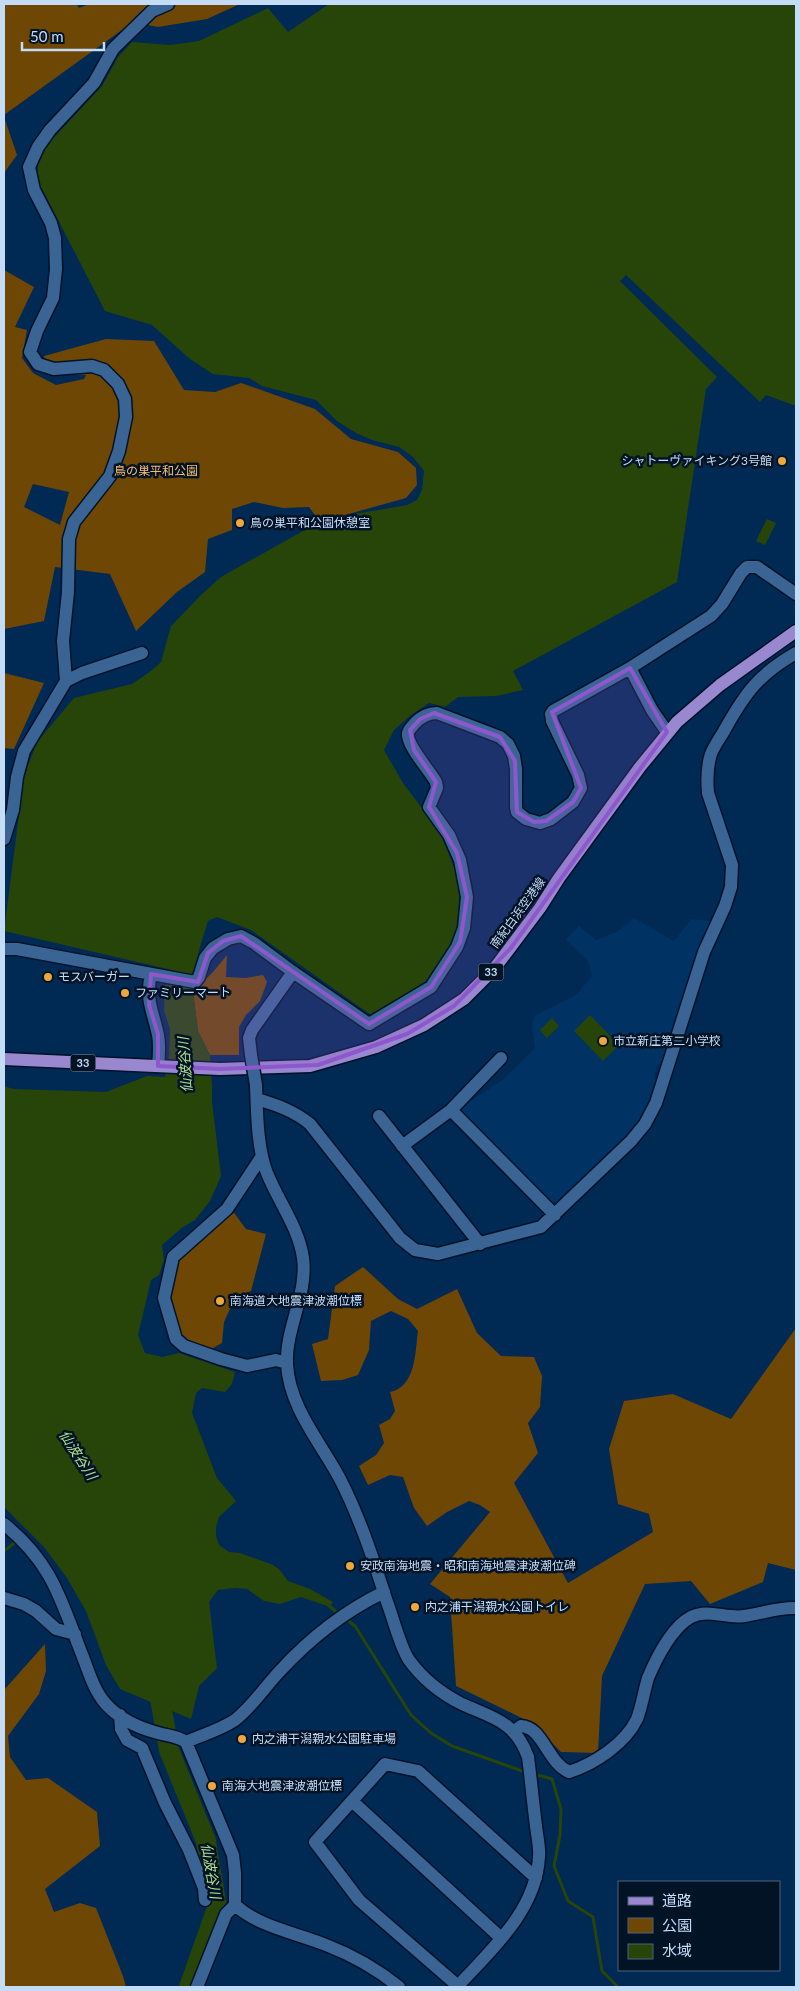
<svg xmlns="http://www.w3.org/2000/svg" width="800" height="1991" viewBox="0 0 800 1991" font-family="Lato,'Noto Sans JP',sans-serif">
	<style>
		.built { fill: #003263 }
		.green { fill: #6e4704; fill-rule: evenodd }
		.water { fill: #274509 }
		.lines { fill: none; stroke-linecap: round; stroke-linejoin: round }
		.stream { stroke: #274509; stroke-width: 3 }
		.river { stroke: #274509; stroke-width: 20 }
		.minor-casing { stroke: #011229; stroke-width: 15 }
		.major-casing { stroke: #011229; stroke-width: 15 }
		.minor { stroke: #3a6494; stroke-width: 12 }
		.major { stroke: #9988d0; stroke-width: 12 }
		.minor-bridge-casing { stroke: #011229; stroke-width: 15; stroke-linecap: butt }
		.minor-bridge { stroke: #3a6494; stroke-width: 12 }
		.marked { fill: #8e58cd; fill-opacity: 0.2; stroke: #8e58cd; stroke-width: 4; stroke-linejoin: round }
		.poi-dot { fill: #efa73d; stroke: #031326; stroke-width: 2 }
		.labels { text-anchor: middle; stroke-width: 5; stroke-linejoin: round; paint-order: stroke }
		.shield { fill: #031326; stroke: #8ba0b8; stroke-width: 1 }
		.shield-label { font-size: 11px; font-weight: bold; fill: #c5dcf7 }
		.poi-label { font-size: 12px; fill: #c5dcf7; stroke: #031326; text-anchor: start }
		.park-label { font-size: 12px; fill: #fbbd6b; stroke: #031326 }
		.street-label { font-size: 12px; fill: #c5dcf7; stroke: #031326 }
		.water-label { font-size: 14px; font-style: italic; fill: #afe08c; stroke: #031326 }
	</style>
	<rect width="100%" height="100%" fill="#002954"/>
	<path class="built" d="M 634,918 L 674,941 L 691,919 L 711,921 L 682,998 L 677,1013 L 678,1015 L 662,1064 L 658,1064 L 654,1076 L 657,1082 L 645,1112 L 628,1136 L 558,1205 L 552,1205 L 460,1113 L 460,1108 L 504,1079 L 535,1048 L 532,1026 L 534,1016 L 576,995 L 592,976 L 588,961 L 566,939 L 579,926 L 596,940 L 618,931 Z"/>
	<path class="green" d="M 4,4 L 77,4 L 79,8 L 89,4 L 240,4 L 207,19 L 158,27 L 133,22 L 4,115 Z
		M 4,117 L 17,155 L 4,173 Z
		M 4,270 L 34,287 L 15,327 L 27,330 L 22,358 L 33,373 L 56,385 L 84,379 L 86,375 L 46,373 L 44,356 L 106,339 L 154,341 L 184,390 L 215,392 L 241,383 L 315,409 L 351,439 L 398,452 L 416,468 L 417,485 L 406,498 L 320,522 L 309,507 L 283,508 L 254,502 L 232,509 L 232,530 L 208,539 L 205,572 L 177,592 L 136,631 L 110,574 L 55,567 L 44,621 L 4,629 ZM 33,484 L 69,492 L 60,525 L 24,507 Z
		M 4,673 L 44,683 L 14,749 L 4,748 Z
		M 227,955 L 226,977 L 246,978 L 263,975 L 267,982 L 260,1001 L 246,1015 L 239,1027 L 239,1055 L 210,1055 L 198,1031 L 193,992 L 213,972 Z
		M 232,1210 L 246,1229 L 266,1234 L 251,1291 L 235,1298 L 224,1322 L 222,1343 L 208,1351 L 186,1341 L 179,1332 L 169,1301 L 176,1261 Z
		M 363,1267 L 398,1299 L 417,1309 L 457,1289 L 477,1333 L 501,1356 L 534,1357 L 542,1376 L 540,1407 L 528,1423 L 538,1453 L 514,1483 L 568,1583 L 653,1532 L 649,1514 L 618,1504 L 609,1449 L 624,1401 L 673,1394 L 731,1419 L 796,1328 L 796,1570 L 768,1563 L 763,1582 L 710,1604 L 691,1581 L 645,1584 L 602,1676 L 598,1753 L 561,1752 L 532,1723 L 456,1686 L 450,1597 L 430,1584 L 490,1512 L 480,1505 L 469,1501 L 447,1512 L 427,1526 L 414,1508 L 403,1477 L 390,1475 L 368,1485 L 359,1466 L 376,1455 L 384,1443 L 379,1425 L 390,1419 L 395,1411 L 390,1392 C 416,1387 415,1352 418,1331 L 408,1319 L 391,1311 L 371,1321 L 369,1350 L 358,1375 L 342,1380 L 321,1381 L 312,1344 L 328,1339 L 335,1286 Z
		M 45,1644 L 46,1671 L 39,1694 L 8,1736 L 10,1757 L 26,1780 L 48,1778 L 97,1812 L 100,1846 L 45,1889 L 54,1912 L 80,1903 L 96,1908 L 123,1976 L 126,1987 L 4,1987 L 4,1690 Z"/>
	<path class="water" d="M 329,4 L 796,4 L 796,406 L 766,395 L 760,402 L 626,275 L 620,281 L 717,377 L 706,389 L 677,582 L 513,671 L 523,690 L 496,696 L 458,697 L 445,707 L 429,703 L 411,715 L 394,730 L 384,750 L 403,783 L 440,832 L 459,880 L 460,909 L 456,943 L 425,982 L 371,1015 L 251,930 L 217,917 L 208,921 L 199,950 L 193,992 L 198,1031 L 210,1055 L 212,1086 L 212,1102 L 221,1176 L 210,1201 L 195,1220 L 183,1227 L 162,1245 L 164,1260 L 159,1275 L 151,1280 L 138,1335 L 145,1353 L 162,1357 L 179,1353 L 235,1372 L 232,1384 L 225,1392 L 202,1388 L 196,1393 L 192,1413 L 217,1478 L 236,1501 L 219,1517 L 216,1527 L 216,1536 L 219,1545 L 229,1552 L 240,1553 L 271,1564 L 279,1569 L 288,1581 L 310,1589 L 333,1602 L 330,1607 L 301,1597 L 280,1604 L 264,1601 L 247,1589 L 235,1588 L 218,1590 L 209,1602 L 217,1668 L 199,1686 L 191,1719 L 120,1689 L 106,1665 L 86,1611 L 67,1578 L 44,1547 L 4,1507 L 4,1086 L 13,1089 L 106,1092 L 147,1076 L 165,1077 L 169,1056 L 170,1029 L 164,1011 L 165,985 L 174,985 L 176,971 L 4,931 L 24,776 L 37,742 L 74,698 L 132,684 L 151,671 L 161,662 L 171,626 L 202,594 L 221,577 L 303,531 L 355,514 L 407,505 L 417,500 L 422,490 L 424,471 L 412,456 L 399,447 L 372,440 L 356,433 L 337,421 L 316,400 L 262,386 L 249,378 L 213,374 L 190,359 L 152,325 L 105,311 L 38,181 L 38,166 L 46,146 L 102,86 L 118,57 L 132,42 L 170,45 L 199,41 L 268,8 L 288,32 Z
		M 767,519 L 776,523 L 765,545 L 756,541 Z
		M 590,1015 L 619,1045 L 603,1061 L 574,1031 Z
		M 552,1018 L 559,1026 L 547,1038 L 540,1030 Z"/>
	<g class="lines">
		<path class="stream" d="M 4,1551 L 17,1541
			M 328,1605 L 339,1614
			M 346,1619 L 355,1626 L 411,1715 L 431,1733 L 452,1746 L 525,1772
			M 534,1774 L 552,1779 L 561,1809 L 560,1835 L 554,1866 L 568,1901 L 593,1917 L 602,1971 L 618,1987"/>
		<path class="river" d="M 157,1681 L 169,1750 L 206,1841 L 217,1908 L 189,1987"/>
		<g class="minor-casing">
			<path id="minor" d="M 630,668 L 652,710 L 667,732
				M 66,681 L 82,673 L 142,653
				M 4,839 L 13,810 L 17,777 L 24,751 L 66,681 L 63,641 L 68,592 L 69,539 L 74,522 L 110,476 L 119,451 L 126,417 L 125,399 L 118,384 L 104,370 L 92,366 L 54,369 L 38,364 L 30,352 L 37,331 L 53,298 L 56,269 L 55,238 L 51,223 L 34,190 L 29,167 L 38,147 L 50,130 L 94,83 L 113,49 L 152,11 L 168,4
				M 4,949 L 17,949 L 195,982 L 199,977 L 205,958 L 213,948 L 228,939 L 241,936 L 254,943 L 293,972 L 369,1024 L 431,987 L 457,947 L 464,928 L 467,897 L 460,860 L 449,835 L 429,807 L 437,788 L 436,782 C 430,771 406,745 408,733 C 409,729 413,726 415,723 C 421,717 428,713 437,713 L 500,737 L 508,744 L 514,756 L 516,769 L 516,807 L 517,812 L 526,819 L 540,823 L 551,819 L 573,802 L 581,788 L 578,775 L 552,721 L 551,714 L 553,711 L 630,668 L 711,616 L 722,604 L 741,573 L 747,567 L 757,567 L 796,594
				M 151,974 C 145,1000 153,1011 158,1035 C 160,1045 159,1056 158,1066
				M 251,1055 L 249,1038 L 252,1030 L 293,972
				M 256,1085 C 257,1111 257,1148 267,1173 C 278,1201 299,1228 303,1258 C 308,1294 285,1329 287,1364 C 289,1407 321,1443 340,1479 C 360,1518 374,1561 387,1602 C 393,1617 400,1647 409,1660 C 422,1678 442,1694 462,1704 C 493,1718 515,1721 528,1757 C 531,1780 533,1803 536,1826 C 537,1836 540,1847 539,1857 C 536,1911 491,1950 457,1987
				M 257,1099 C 277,1105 294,1111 310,1124 L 400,1238 L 415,1250 L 438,1254 L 541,1227 L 631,1141 L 645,1124 L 656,1103 L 704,952 L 725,906 L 731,887 L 732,865 L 708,793 C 707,781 707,766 711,754 C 714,746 720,738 724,731 C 745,693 759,674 796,653
				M 451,1110 L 555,1215
				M 379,1116 L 480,1244
				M 402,1146 L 451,1110 L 501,1058
				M 262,1156 L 227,1209 L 173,1257 L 164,1298 L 176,1339 L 184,1346 L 221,1359 L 247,1366 L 276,1360 L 287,1363
				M 4,1524 C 51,1562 60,1597 81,1652 C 88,1669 93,1689 105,1703 C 118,1718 139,1728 158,1733 C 168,1736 177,1736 186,1742 L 233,1855 L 235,1873 L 235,1905 C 259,1927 296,1933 326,1945 C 352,1955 377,1969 399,1987
				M 4,1598 L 24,1604 L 36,1611 L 56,1629 L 75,1634
				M 120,1715 L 121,1729 L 127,1740 L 142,1748 L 165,1803 L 189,1850 L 204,1888 L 205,1900
				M 513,1732 L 521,1726 C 543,1727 547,1762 569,1772 C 594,1764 625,1744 637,1719 C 642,1706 644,1691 648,1678 C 656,1659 672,1627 691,1617 C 708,1608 726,1619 744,1616 C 761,1614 778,1607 796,1608
				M 186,1742 C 202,1735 220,1730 235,1720 C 252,1707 264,1688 279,1672 C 310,1638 343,1612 384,1592
				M 352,1801 L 501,1938
				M 458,1986 L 359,1900 L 315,1842 L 385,1764 L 418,1771 L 536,1878
				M 197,1987 L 226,1914 L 235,1905"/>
		</g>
		<g class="major-casing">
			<path id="major" d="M 4,1059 L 220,1069 L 310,1066 L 376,1047 L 424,1025 L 464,999 L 494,969 L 540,908 L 559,878 L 640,767 L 677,722 L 720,685 L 796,631"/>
		</g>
		<use href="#minor" class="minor"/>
		<use href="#major" class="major"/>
		<g class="minor-bridge-casing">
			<path id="minor-bridge" d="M 251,1055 L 256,1085"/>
		</g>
		<use href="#minor-bridge" class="minor-bridge"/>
	</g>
	<path class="marked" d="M 630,668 L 667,732 L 511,948 L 454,1006 L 407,1034 L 318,1065 L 220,1069 L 158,1066 L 158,1034 L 149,1005 L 151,974 L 198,982 L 208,953 L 223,941 L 241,936 L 369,1024 L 431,987 L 460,942 L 467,897 L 457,853 L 429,807 L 436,782 L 414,750 L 410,730 L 420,719 L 434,713 L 500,737 L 515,761 L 517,812 L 534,822 L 546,821 L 573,802 L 581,788 L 552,712 Z"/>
	<g class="poi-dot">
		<circle cx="782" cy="461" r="5"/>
		<circle cx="240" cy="523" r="5"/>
		<circle cx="48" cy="977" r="5"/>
		<circle cx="125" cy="993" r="5"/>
		<circle cx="603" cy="1041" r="5"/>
		<circle cx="220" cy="1301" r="5"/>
		<circle cx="350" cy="1566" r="5"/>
		<circle cx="415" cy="1607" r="5"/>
		<circle cx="242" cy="1739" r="5"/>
		<circle cx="212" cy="1786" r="5"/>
	</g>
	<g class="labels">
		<g class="shield">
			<rect x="478.5" y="963.5" width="25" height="17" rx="4"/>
			<rect x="70.5" y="1054.5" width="25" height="17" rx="4"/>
		</g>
		<g class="shield-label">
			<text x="491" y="976">33</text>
			<text x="83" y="1067">33</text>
		</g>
		<g class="poi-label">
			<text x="772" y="465" text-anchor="end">シャトーヴァイキング3号館</text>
			<text x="250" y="527">鳥の巣平和公園休憩室</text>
			<text x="58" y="981">モスバーガー</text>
			<text x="135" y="997">ファミリーマート</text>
			<text x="613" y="1045">市立新庄第二小学校</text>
			<text x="230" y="1305">南海道大地震津波潮位標</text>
			<text x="360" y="1570">安政南海地震・昭和南海地震津波潮位碑</text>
			<text x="425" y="1611">内之浦干潟親水公園トイレ</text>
			<text x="252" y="1743">内之浦干潟親水公園駐車場</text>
			<text x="222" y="1790">南海大地震津波潮位標</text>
		</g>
		<g class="park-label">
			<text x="156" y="475">鳥の巣平和公園</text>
		</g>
		<g class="street-label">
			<text transform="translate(518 913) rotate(-54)" y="4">南紀白浜空港線</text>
		</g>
		<g class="water-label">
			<text transform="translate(185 1065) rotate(-94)" y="5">仙波谷川</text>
			<text transform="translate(78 1455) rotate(57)" y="5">仙波谷川</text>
			<text transform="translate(211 1871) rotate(80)" y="5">仙波谷川</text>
		</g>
	</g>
	<rect width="800" height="1991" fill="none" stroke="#c5dcf7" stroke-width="10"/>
	<rect x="618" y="1881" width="162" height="90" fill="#031326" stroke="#51637a"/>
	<rect x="628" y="1897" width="25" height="8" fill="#9988d0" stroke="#51637a"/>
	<text x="662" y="1906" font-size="15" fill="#c5dcf7">道路</text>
	<rect x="628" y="1918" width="25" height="15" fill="#6e4704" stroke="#51637a"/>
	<text x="662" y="1931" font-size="15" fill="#c5dcf7">公園</text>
	<rect x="628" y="1944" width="25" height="15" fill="#274509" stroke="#51637a"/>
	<text x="662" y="1956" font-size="15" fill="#c5dcf7">水域</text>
	<path d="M22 42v8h82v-8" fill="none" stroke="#c5dcf7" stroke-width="2.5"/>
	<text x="30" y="42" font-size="15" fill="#c5dcf7" stroke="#031326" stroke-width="4" paint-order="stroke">50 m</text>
</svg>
